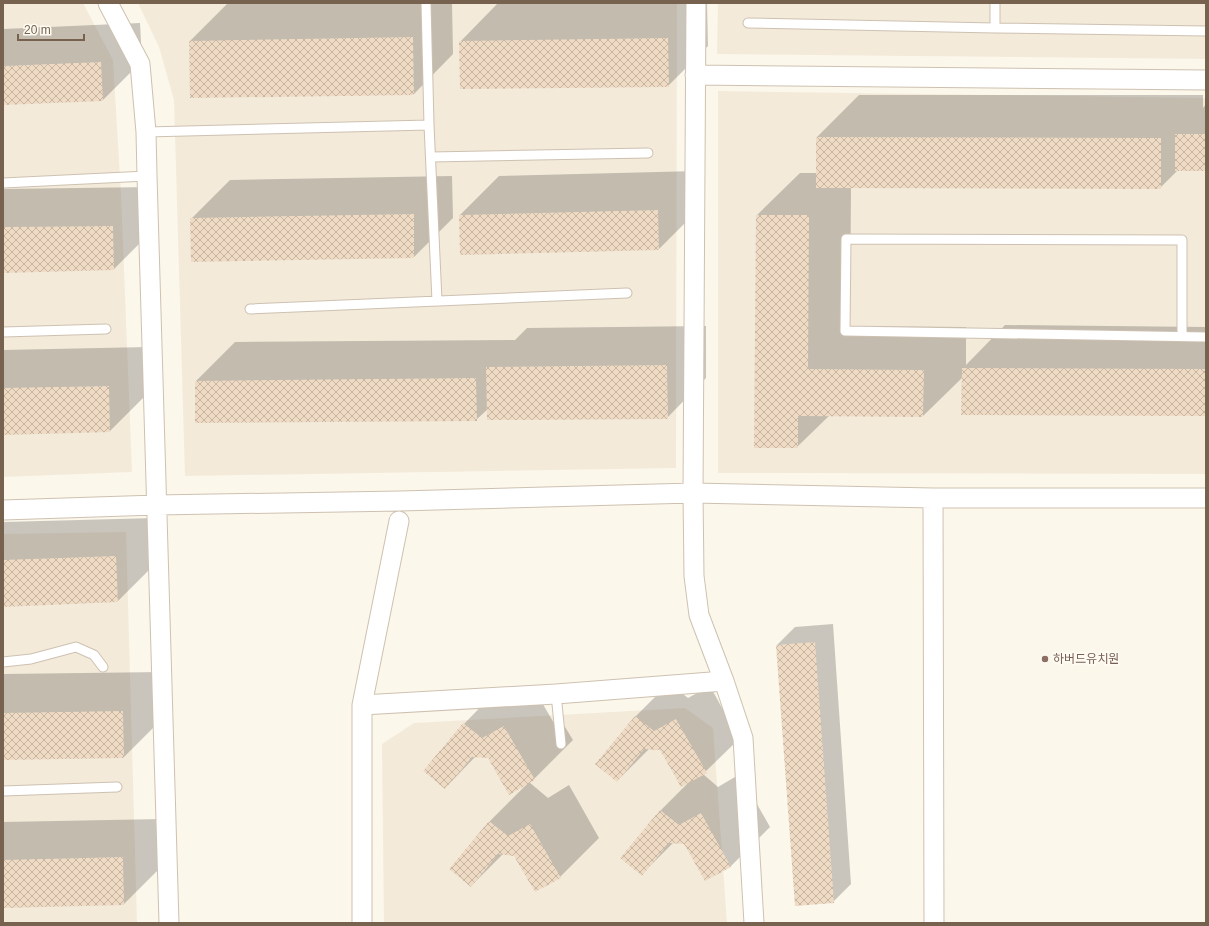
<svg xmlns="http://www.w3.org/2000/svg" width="1209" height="926" viewBox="0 0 1209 926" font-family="Arial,'Noto Sans KR',sans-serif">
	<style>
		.residential { fill: #f3eada }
		.shadow { fill: #0003 }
		.building { fill: url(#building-cross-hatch) }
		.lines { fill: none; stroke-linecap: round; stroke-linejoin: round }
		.service-casing { stroke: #cec1b1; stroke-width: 11 }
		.minor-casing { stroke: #cec1b1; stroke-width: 21 }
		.service { stroke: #fff; stroke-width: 9 }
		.minor { stroke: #fff; stroke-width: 19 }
		.education-dot { fill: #8d6e63; stroke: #fefbf2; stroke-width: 1.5 }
		.labels { text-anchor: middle; stroke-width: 3.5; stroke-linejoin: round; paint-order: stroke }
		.education-label { font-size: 12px; fill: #785e54; stroke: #fefbf2; text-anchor: start }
	</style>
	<defs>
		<pattern id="building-cross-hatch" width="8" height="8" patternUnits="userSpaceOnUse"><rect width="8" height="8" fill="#efdbc4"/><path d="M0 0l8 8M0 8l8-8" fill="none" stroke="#c6b5a2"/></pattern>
	</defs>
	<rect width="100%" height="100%" fill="#fcf7eb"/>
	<path class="residential" d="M 3,3 L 83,3 L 113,60 L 121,194 L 132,472 L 3,477 Z
		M 138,3 L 677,3 L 676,468 L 185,476 L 174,100 L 159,47 Z
		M 718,3 L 1206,3 L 1206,59 L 717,54 Z
		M 718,91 L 1206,98 L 1206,474 L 718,473 Z
		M 126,532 L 137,923 L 3,923 L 3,534 Z
		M 685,708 L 713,728 L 727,923 L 384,923 L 382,744 L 414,723 Z"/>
	<path class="shadow" d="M 228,3 L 452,3 L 453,54 L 414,94 L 190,41 Z
		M 498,3 L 707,3 L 708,46 L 668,86 L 460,42 Z
		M 140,23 L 142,61 L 103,100 L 3,104 L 3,29 Z
		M 859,95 L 1203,95 L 1203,108 L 1206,104 L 1206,170 L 1178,170 L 1160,188 L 851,188 L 850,326 L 966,327 L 966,365 L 1005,325 L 1206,327 L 1206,415 L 963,377 L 923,416 L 830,415 L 797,447 L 757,215 L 800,173 L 817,173 L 817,137 Z
		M 697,171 L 698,210 L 659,249 L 461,254 L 460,215 L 499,176 Z
		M 452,176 L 453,218 L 414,257 L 191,219 L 230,180 Z
		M 152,187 L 153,230 L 114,269 L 3,272 L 3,189 Z
		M 706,326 L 706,378 L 667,418 L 488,409 L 476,420 L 196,381 L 235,342 L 515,340 L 527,328 Z
		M 148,347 L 149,392 L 110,431 L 3,434 L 3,350 Z
		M 155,518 L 157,562 L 118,601 L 3,606 L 3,522 Z
		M 833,624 L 851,884 L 833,902 L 777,645 L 795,627 Z
		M 162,672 L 163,718 L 124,757 L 3,759 L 3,674 Z
		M 669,683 L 688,698 L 710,686 L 739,739 L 703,774 L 718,787 L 740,774 L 770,827 L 731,866 L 706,880 L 685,843 L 673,843 L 642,874 L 621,858 L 661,810 L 688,783 L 660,750 L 649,749 L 617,781 L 597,764 L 636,716 Z
		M 497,690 L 537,694 L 555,725 L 562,722 L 573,740 L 534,779 L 529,782 L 548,798 L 569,785 L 599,838 L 560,877 L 514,855 L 503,854 L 471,886 L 451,869 L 490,821 L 528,783 L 488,757 L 476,756 L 445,788 L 424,771 L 464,724 Z
		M 162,819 L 163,865 L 124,904 L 3,907 L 3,822 Z"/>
	<path class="building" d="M 413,37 L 414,95 L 190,98 L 189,41 Z
		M 668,38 L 669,87 L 460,89 L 459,41 Z
		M 101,62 L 103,101 L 3,105 L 3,66 Z
		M 1175,134 L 1206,134 L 1206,171 L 1175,171 Z
		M 816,137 L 1161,138 L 1161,189 L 816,188 Z
		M 658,210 L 659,250 L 460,255 L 459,215 Z
		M 414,214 L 414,258 L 191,262 L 190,218 Z
		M 756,215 L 809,215 L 808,369 L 924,370 L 923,417 L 798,416 L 798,448 L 754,448 Z
		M 113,226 L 114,270 L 3,273 L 3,227 Z
		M 667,365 L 668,419 L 487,420 L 486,367 Z
		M 962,368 L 1206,369 L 1206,416 L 961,415 Z
		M 476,378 L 477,421 L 195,423 L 195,381 Z
		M 109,386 L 110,432 L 3,435 L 3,388 Z
		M 116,556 L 118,602 L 3,607 L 3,560 Z
		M 815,642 L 834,903 L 795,906 L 776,645 Z
		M 123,711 L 124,758 L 3,760 L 3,713 Z
		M 635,716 L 654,731 L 676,719 L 707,773 L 681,787 L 660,750 L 644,749 L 617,782 L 595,764 Z
		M 463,723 L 482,738 L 504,726 L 535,780 L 509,795 L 488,758 L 472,757 L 445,789 L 423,771 Z
		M 660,810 L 679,825 L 701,813 L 731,867 L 705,881 L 684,844 L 669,843 L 642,876 L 620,858 Z
		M 489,821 L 508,836 L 530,824 L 561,878 L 535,892 L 514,856 L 498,854 L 471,887 L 449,869 Z
		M 123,857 L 124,905 L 3,908 L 3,860 Z"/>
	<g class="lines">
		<g class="service-casing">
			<path id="service" d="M 426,3 L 429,125 L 437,301
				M 995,3 L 995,28 L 1206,31
				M 748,23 L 995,28
				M 146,132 L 429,125
				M 431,157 L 648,153
				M 3,183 L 147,176
				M 250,309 L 627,293
				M 3,332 L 106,329
				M 1182,336 L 1182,240 L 846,239 L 845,331 L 1206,337
				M 3,662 L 31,659 L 76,647 L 94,655 L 103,667
				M 556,694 L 561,744
				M 3,791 L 117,787"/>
		</g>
		<g class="minor-casing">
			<path id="minor" d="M 108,3 L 140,64 L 146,132 L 147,176 L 169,923
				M 695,75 L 1206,80
				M 933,498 L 934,923
				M 3,510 L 157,505 L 400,501 L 693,493 L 696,3
				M 362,705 L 556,694 L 724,681
				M 362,923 L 362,705 L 399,521
				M 754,923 L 743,738 L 724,681 L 699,615 L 694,576 L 693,493 L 933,498 L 1206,498"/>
		</g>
		<use href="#service" class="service"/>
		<use href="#minor" class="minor"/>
	</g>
	<circle class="education-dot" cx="1045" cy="659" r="4"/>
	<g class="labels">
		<g class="education-label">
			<text x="1053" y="663">하버드유치원</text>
		</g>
	</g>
	<rect width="1209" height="926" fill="none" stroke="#76624f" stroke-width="8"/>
	<path d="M18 34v6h66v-6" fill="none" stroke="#76624f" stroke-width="2"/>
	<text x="24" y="34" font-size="12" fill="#76624f" stroke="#fefbf2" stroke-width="3" paint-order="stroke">20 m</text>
</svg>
